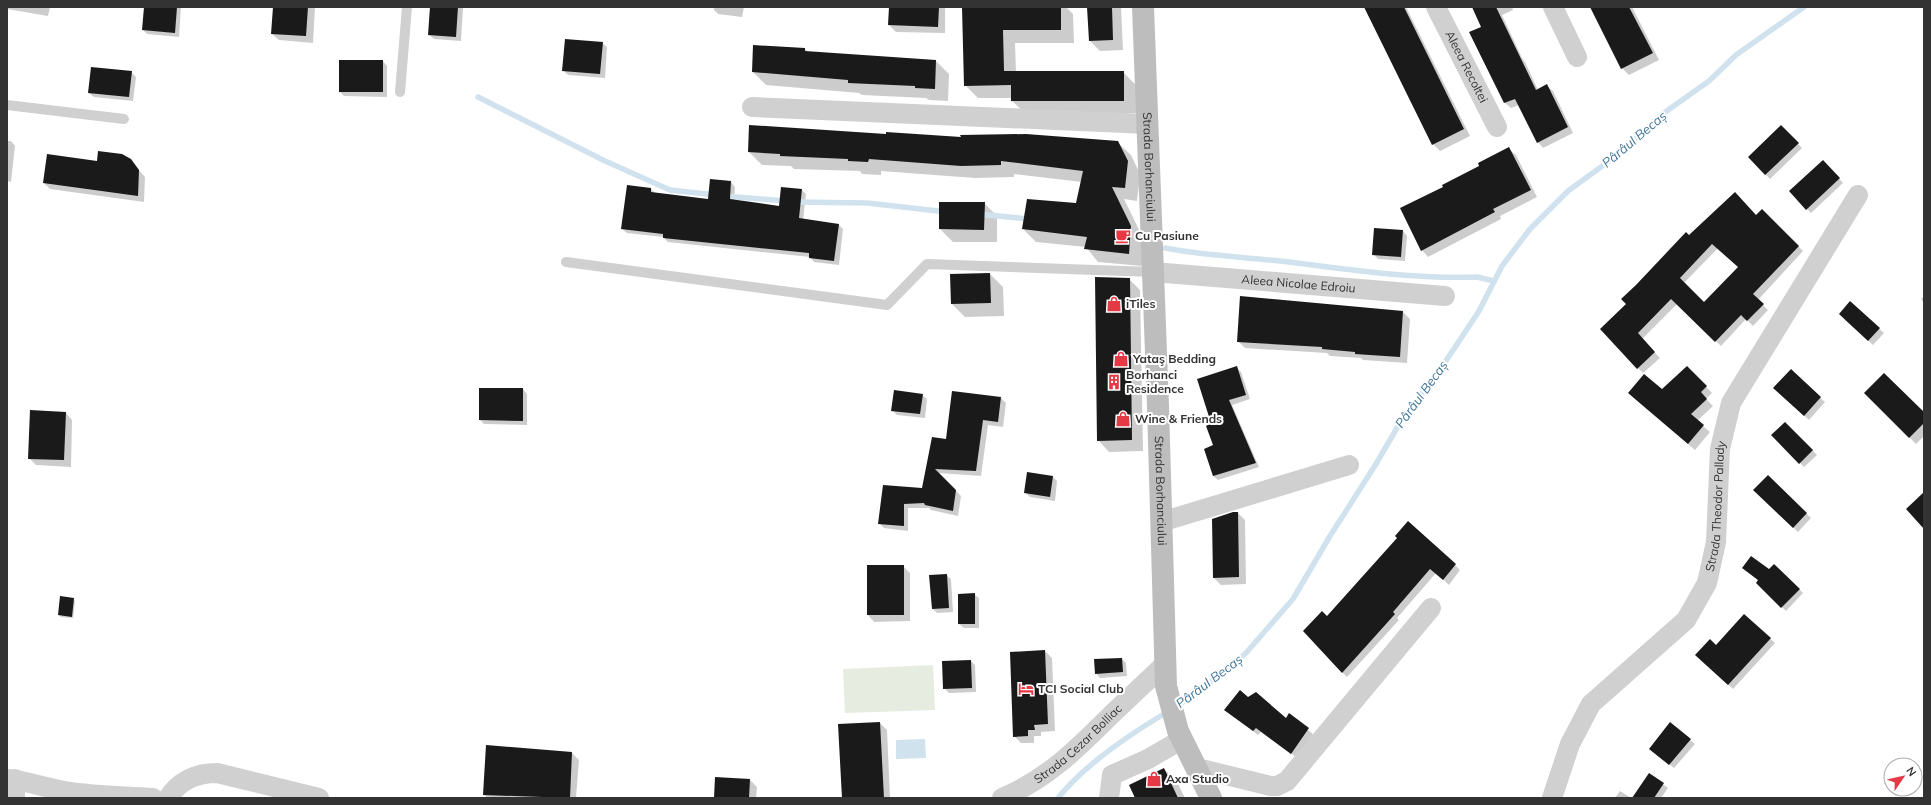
<svg xmlns="http://www.w3.org/2000/svg" width="1931" height="805" viewBox="0 0 1931 805" font-family="Mulish,sans-serif">
	<style>
		.green { fill: #e6ecdf }
		.water { fill: #cfe2ee }
		.shadow { fill: #0003; fill-rule: evenodd }
		.lines { fill: none; stroke-linecap: round; stroke-linejoin: round }
		.stream { stroke: #cfe2ee; stroke-width: 5.5 }
		.building { fill: #1a1a1a; fill-rule: evenodd }
		.lane { stroke: #d0d0d0; stroke-width: 10 }
		.street { stroke: #d0d0d0; stroke-width: 20 }
		.secondary { stroke: #bdbdbd; stroke-width: 22 }
		.labels { text-anchor: middle; stroke-width: 4; stroke-linejoin: round; paint-order: stroke }
		.street-label { font-size: 12px; fill: #333; stroke: #fff }
		.poi-label { font-size: 12px; font-weight: bold; fill: #333; stroke: #fff; text-anchor: start }
		.water-label { font-size: 13px; font-style: italic; fill: #3f7597; stroke: #fff }
	</style>
	<rect width="100%" height="100%" fill="#fff"/>
	<path class="green" d="M 933,665 L 935,710 L 845,713 L 843,669 Z"/>
	<path class="water" d="M 925,739 L 926,758 L 896,759 L 896,740 Z"/>
	<path class="shadow" d="M 7,7 L 50,7 L 48,16 L 7,9 Z
		M 145,7 L 181,7 L 179,37 L 147,34 L 143,30 Z
		M 274,7 L 315,7 L 313,43 L 279,40 L 272,34 Z
		M 430,7 L 463,7 L 461,41 L 434,39 L 429,35 Z
		M 714,7 L 744,7 L 742,17 L 718,14 L 714,10 Z
		M 890,7 L 945,7 L 945,33 L 896,32 L 889,25 Z
		M 963,7 L 1066,7 L 1073,14 L 1074,43 L 1015,43 L 1016,72 L 1123,72 L 1136,85 L 1137,113 L 1026,114 L 1012,101 L 1012,98 L 978,98 L 965,85 Z
		M 1088,7 L 1121,7 L 1123,50 L 1100,51 L 1090,41 Z
		M 1365,7 L 1406,7 L 1470,136 L 1440,151 L 1433,144 Z
		M 1473,7 L 1512,7 L 1513,10 L 1502,15 L 1522,58 L 1525,62 L 1538,90 L 1547,86 L 1553,91 L 1573,133 L 1543,148 L 1538,142 L 1519,105 L 1511,108 L 1505,103 L 1489,69 L 1482,27 Z
		M 1591,7 L 1632,7 L 1659,60 L 1629,75 L 1622,68 Z
		M 602,43 L 607,47 L 605,78 L 568,75 L 563,70 Z
		M 805,49 L 808,52 L 936,61 L 949,74 L 948,101 L 929,100 L 926,98 L 862,95 L 859,93 L 766,85 L 753,72 Z
		M 383,61 L 387,66 L 387,97 L 344,96 L 340,92 Z
		M 131,72 L 136,77 L 133,101 L 94,97 L 89,93 Z
		M 1781,126 L 1802,148 L 1770,179 L 1749,157 Z
		M 887,136 L 1117,142 L 1131,155 L 1140,174 L 1137,201 L 1124,199 L 1144,240 L 1142,266 L 1098,262 L 1086,247 L 1036,242 L 1023,229 L 1077,204 L 1082,182 L 1014,174 L 1014,177 L 975,178 L 881,171 L 881,175 L 862,174 L 860,171 L 794,169 L 791,166 L 762,165 L 749,152 Z
		M 7,141 L 11,141 L 15,146 L 11,182 L 7,181 Z
		M 1509,149 L 1516,155 L 1537,197 L 1500,216 L 1501,219 L 1428,257 L 1422,250 L 1444,187 Z
		M 130,160 L 145,177 L 144,202 L 50,189 L 44,183 L 98,162 Z
		M 1823,161 L 1843,183 L 1811,213 L 1790,191 Z
		M 711,180 L 731,182 L 735,187 L 734,201 L 780,207 L 802,190 L 806,194 L 803,220 L 839,225 L 843,229 L 839,265 L 814,262 L 810,257 L 668,242 L 663,237 L 627,233 L 622,229 L 651,189 L 656,194 L 709,200 Z
		M 984,203 L 997,216 L 997,242 L 953,242 L 940,229 Z
		M 1762,210 L 1803,251 L 1758,300 L 1768,310 L 1753,326 L 1746,319 L 1721,346 L 1677,304 L 1642,339 L 1660,358 L 1643,373 L 1638,368 L 1628,304 L 1689,237 L 1756,217 ZM 1718,248 L 1739,267 L 1704,303 L 1684,283 Z
		M 1403,231 L 1407,236 L 1405,261 L 1378,259 L 1373,254 Z
		M 990,274 L 1003,287 L 1004,316 L 965,317 L 952,304 L 951,275 Z
		M 1129,279 L 1140,290 L 1143,451 L 1109,452 L 1098,440 Z
		M 1924,296 L 1924,303 L 1921,299 Z
		M 1850,303 L 1884,333 L 1873,345 L 1844,319 Z
		M 1403,312 L 1410,319 L 1407,363 L 1363,360 L 1361,358 L 1330,356 L 1327,353 L 1245,348 L 1238,341 Z
		M 1236,367 L 1241,372 L 1250,399 L 1232,405 L 1259,467 L 1218,480 L 1213,476 L 1205,450 L 1214,446 L 1212,424 Z
		M 1687,367 L 1712,393 L 1706,399 L 1713,406 L 1697,421 L 1710,432 L 1695,450 L 1635,399 L 1662,391 Z
		M 1791,371 L 1825,402 L 1809,420 L 1779,393 Z
		M 523,389 L 527,394 L 527,425 L 484,424 L 480,420 Z
		M 1865,393 L 1924,414 L 1924,436 L 1916,444 Z
		M 922,395 L 927,399 L 925,418 L 897,415 L 892,410 Z
		M 1001,398 L 1006,403 L 1003,427 L 988,425 L 981,476 L 939,473 L 961,496 L 958,516 L 931,510 L 929,508 L 908,508 L 908,531 L 884,528 L 879,523 L 923,489 L 947,440 Z
		M 66,413 L 72,420 L 71,467 L 36,465 L 29,458 Z
		M 1785,423 L 1817,455 L 1804,467 L 1773,435 Z
		M 1028,473 L 1053,477 L 1057,481 L 1055,501 L 1030,497 L 1025,492 Z
		M 1768,476 L 1811,518 L 1798,532 L 1755,490 Z
		M 1238,513 L 1245,520 L 1246,584 L 1221,585 L 1214,578 Z
		M 1398,538 L 1455,565 L 1460,570 L 1449,585 L 1436,573 L 1397,618 L 1399,620 L 1347,677 L 1342,672 L 1327,618 Z
		M 1774,565 L 1803,593 L 1786,611 L 1757,583 L 1759,581 L 1743,568 L 1769,570 Z
		M 903,566 L 910,573 L 910,621 L 874,622 L 868,615 Z
		M 946,575 L 951,579 L 953,612 L 937,613 L 933,609 Z
		M 974,594 L 979,598 L 979,628 L 964,628 L 959,624 Z
		M 73,599 L 75,601 L 73,618 L 61,617 L 59,615 Z
		M 1744,615 L 1775,643 L 1733,689 L 1700,659 L 1716,647 Z
		M 1045,651 L 1052,658 L 1055,731 L 1041,732 L 1041,736 L 1034,736 L 1034,743 L 1021,743 L 1014,736 Z
		M 1122,659 L 1126,663 L 1127,676 L 1100,678 L 1096,673 Z
		M 971,661 L 975,665 L 976,692 L 949,693 L 944,688 Z
		M 1248,698 L 1286,719 L 1289,715 L 1313,734 L 1296,757 L 1261,732 L 1258,735 L 1225,710 Z
		M 880,723 L 887,730 L 890,798 L 843,798 Z
		M 1670,723 L 1695,744 L 1674,768 L 1650,749 Z
		M 572,753 L 579,760 L 576,798 L 487,798 L 484,794 Z
		M 1164,769 L 1177,782 L 1185,798 L 1136,798 Z
		M 1649,774 L 1668,788 L 1661,798 L 1633,798 Z
		M 750,780 L 757,787 L 756,798 L 715,798 Z
		M 1620,791 L 1631,798 L 1615,798 Z"/>
	<g class="lines">
		<path class="stream" d="M 478,97 L 605,161 L 670,190 L 716,195
			M 724,196 L 785,201
			M 794,202 L 867,203 L 947,212
			M 977,214 L 1030,219
			M 1165,248 C 1206,256 1247,257 1289,262 C 1351,270 1414,279 1477,277 L 1494,281
			M 1176,707 L 1218,677 L 1246,653 L 1293,599 L 1330,536 L 1376,464 L 1401,421 L 1411,406 L 1430,385 L 1479,311 L 1502,266 L 1530,229 L 1568,191 L 1620,153 L 1661,115 L 1709,81 L 1736,55 L 1804,7
			M 1058,798 C 1086,763 1130,734 1169,711"/>
	</g>
	<path class="building" d="M 144,7 L 177,7 L 175,33 L 142,30 Z
		M 273,7 L 308,7 L 306,36 L 271,34 Z
		M 430,7 L 458,7 L 456,37 L 428,35 Z
		M 889,7 L 939,7 L 938,27 L 888,25 Z
		M 962,7 L 1061,7 L 1061,30 L 1003,30 L 1004,71 L 1124,71 L 1124,101 L 1011,101 L 1011,85 L 964,86 Z
		M 1087,7 L 1112,7 L 1113,40 L 1089,41 Z
		M 1364,7 L 1404,7 L 1464,129 L 1432,145 Z
		M 1472,7 L 1496,7 L 1536,90 L 1547,84 L 1568,127 L 1537,143 L 1515,99 L 1504,103 L 1469,32 L 1481,27 Z
		M 1590,7 L 1629,7 L 1653,53 L 1621,69 Z
		M 565,39 L 603,42 L 600,74 L 562,71 Z
		M 753,45 L 805,48 L 805,51 L 936,60 L 935,89 L 915,88 L 915,86 L 848,83 L 848,80 L 752,72 Z
		M 339,60 L 383,60 L 383,92 L 339,92 Z
		M 91,67 L 132,71 L 129,97 L 88,93 Z
		M 749,125 L 886,134 L 886,132 L 961,137 L 960,135 L 1026,134 L 1118,141 L 1128,161 L 1125,188 L 1112,187 L 1131,226 L 1129,254 L 1084,249 L 1087,237 L 1022,229 L 1027,199 L 1076,203 L 1083,171 L 1001,161 L 1001,165 L 961,166 L 869,159 L 868,162 L 848,161 L 848,159 L 780,156 L 780,154 L 748,152 Z
		M 1781,125 L 1799,143 L 1765,175 L 1748,157 Z
		M 1509,147 L 1531,190 L 1493,209 L 1495,212 L 1421,251 L 1400,208 L 1443,187 L 1442,185 L 1479,166 L 1478,163 Z
		M 98,151 L 122,154 L 131,159 L 139,170 L 138,196 L 43,183 L 47,154 L 97,161 Z
		M 1823,160 L 1840,178 L 1806,210 L 1789,191 Z
		M 710,179 L 731,181 L 730,199 L 779,206 L 781,187 L 802,189 L 799,218 L 839,224 L 834,261 L 809,258 L 809,253 L 663,238 L 663,234 L 621,229 L 627,185 L 651,188 L 651,192 L 708,199 Z
		M 1735,192 L 1756,215 L 1762,209 L 1799,246 L 1753,294 L 1764,304 L 1747,321 L 1741,315 L 1715,342 L 1671,299 L 1638,333 L 1655,352 L 1637,369 L 1600,329 L 1626,304 L 1621,299 L 1636,285 L 1686,232 L 1689,235 ZM 1712,244 L 1738,267 L 1704,302 L 1680,278 Z
		M 939,202 L 985,202 L 984,230 L 939,229 Z
		M 1374,228 L 1403,230 L 1401,257 L 1372,255 Z
		M 990,273 L 991,303 L 951,304 L 950,274 Z
		M 1095,277 L 1130,278 L 1132,440 L 1097,441 Z
		M 1240,296 L 1403,311 L 1400,357 L 1355,354 L 1355,352 L 1322,349 L 1322,347 L 1237,342 Z
		M 1850,301 L 1880,328 L 1868,341 L 1839,314 Z
		M 1237,366 L 1246,395 L 1229,400 L 1256,463 L 1213,476 L 1204,449 L 1213,445 L 1206,426 L 1211,423 L 1197,379 Z
		M 1687,366 L 1707,386 L 1701,392 L 1707,399 L 1691,414 L 1704,425 L 1688,444 L 1628,393 L 1644,374 L 1662,389 Z
		M 1791,369 L 1821,397 L 1804,416 L 1773,388 Z
		M 1884,373 L 1924,412 L 1924,423 L 1909,438 L 1864,393 Z
		M 479,388 L 523,388 L 523,421 L 479,420 Z
		M 894,390 L 923,394 L 920,414 L 891,411 Z
		M 952,391 L 1001,397 L 998,422 L 983,420 L 976,471 L 935,469 L 956,490 L 953,511 L 925,505 L 924,503 L 904,504 L 904,526 L 878,524 L 883,485 L 922,488 L 932,437 L 946,439 Z
		M 30,410 L 66,412 L 64,460 L 28,459 Z
		M 1785,422 L 1813,450 L 1799,464 L 1771,435 Z
		M 1027,472 L 1053,476 L 1050,497 L 1024,493 Z
		M 1768,475 L 1807,513 L 1793,528 L 1753,490 Z
		M 1924,492 L 1924,529 L 1906,509 Z
		M 1233,512 L 1238,512 L 1239,577 L 1213,578 L 1212,519 Z
		M 1408,521 L 1456,564 L 1443,580 L 1430,569 L 1393,612 L 1395,614 L 1342,673 L 1303,631 L 1322,611 L 1327,616 L 1397,538 L 1395,536 Z
		M 1751,556 L 1769,569 L 1774,564 L 1800,589 L 1781,608 L 1756,583 L 1758,580 L 1742,568 Z
		M 867,565 L 904,565 L 904,615 L 867,615 Z
		M 947,574 L 949,608 L 932,609 L 929,575 Z
		M 975,593 L 975,624 L 958,624 L 958,594 Z
		M 60,596 L 74,598 L 72,617 L 58,615 Z
		M 1744,614 L 1771,638 L 1728,685 L 1695,655 L 1710,639 L 1716,645 Z
		M 1045,650 L 1048,724 L 1034,725 L 1035,730 L 1028,730 L 1028,736 L 1013,737 L 1010,652 Z
		M 1122,658 L 1123,672 L 1095,674 L 1094,659 Z
		M 971,660 L 972,688 L 943,689 L 942,661 Z
		M 1240,690 L 1248,697 L 1256,692 L 1286,718 L 1289,713 L 1309,728 L 1291,754 L 1256,728 L 1253,731 L 1224,710 Z
		M 880,722 L 884,798 L 842,798 L 838,724 Z
		M 1670,722 L 1691,739 L 1669,765 L 1649,749 Z
		M 486,745 L 572,752 L 570,798 L 483,795 Z
		M 1164,768 L 1178,798 L 1135,798 L 1129,785 Z
		M 1649,773 L 1664,783 L 1654,798 L 1632,798 Z
		M 715,777 L 750,779 L 749,798 L 714,798 Z"/>
	<g class="lines">
		<path class="lane" d="M 400,92 L 407,7
			M 7,105 L 124,119
			M 566,262 L 887,305 L 927,264 L 1153,272"/>
		<g class="street">
			<path id="s1" d="M 1436,7 L 1497,127"/>
			<path d="M 1553,7 L 1577,57"/>
			<path d="M 752,107 L 1148,124"/>
			<path id="s2" d="M 1153,272 L 1445,296"/>
			<path d="M 1161,522 L 1349,465"/>
			<path d="M 1197,768 L 1271,786 L 1277,786 L 1287,781 L 1431,608"/>
			<path d="M 7,779 C 29,781 48,789 70,792 C 97,796 125,796 153,798"/>
			<path d="M 15,779 L 15,798"/>
			<path d="M 168,798 C 180,780 196,773 217,773 L 319,798"/>
			<path id="s3" d="M 1002,798 C 1046,780 1078,748 1111,715 C 1129,698 1147,681 1165,664"/>
			<path d="M 1109,798 L 1112,775 L 1148,759 L 1181,740"/>
			<path id="s4" d="M 1552,798 L 1570,744 L 1591,704 L 1686,620 L 1707,583 L 1716,542 L 1720,449 L 1731,403 L 1858,195"/>
		</g>
		<path class="secondary" id="s5" d="M 1143,7 L 1158,406 L 1166,686 L 1178,731 L 1211,798"/>
	</g>
	<defs>
		<g id="cafe-bare" transform="scale(1.2)"><path d="M-5.5-4.5H6V0H3Q3 3.5 0 3.5H-2.5Q-5.5 3.5-5.5 0ZM3-3.2v2h1.7v-2ZM-6 4.5H4V6H-6Z" fill="#e63946" stroke="#fff" stroke-width="2.5" paint-order="stroke"/></g>
		<g id="shop-bare" transform="scale(1.2)"><path d="M-5-2.5h2.3a2.7 3.5 0 0 1 5.4 0H5L5.5 6h-11ZM-1.5-2.5h3a1.5 2.3 0 0 0-3 0Z" fill="#e63946" stroke="#fff" stroke-width="2.5" paint-order="stroke"/></g>
		<g id="building-bare" transform="scale(1.2)"><path d="M-4-6H4V6H1V3H-1V6H-4ZM-2.5-4.3h1.7v1.8h-1.7ZM.8-4.3h1.7v1.8H.8ZM-2.5-1h1.7V.8h-1.7ZM.8-1h1.7V.8H.8Z" fill="#e63946" stroke="#fff" stroke-width="2.5" paint-order="stroke"/></g>
		<g id="hotel-bare" transform="scale(1.2)"><path d="M-6-4.5h1.5V1H6V5H4.5V3h-9V5H-6ZM-4 0a1.8 1.8 0 1 1 3.6 0ZM.5 0V-2.5h3Q6-2.5 6 0Z" fill="#e63946" stroke="#fff" stroke-width="2.5" paint-order="stroke"/></g>
	</defs>
	<g fill-rule="evenodd">
		<use href="#cafe-bare" x="1123" y="236"/>
		<use href="#shop-bare" x="1114" y="304"/>
		<use href="#shop-bare" x="1121" y="359"/>
		<use href="#building-bare" x="1114" y="382"/>
		<use href="#shop-bare" x="1123" y="419"/>
		<use href="#hotel-bare" x="1026" y="689"/>
		<use href="#shop-bare" x="1154" y="779"/>
	</g>
	<g class="labels">
		<g class="street-label">
			<text dy="4" stroke="none"><textPath href="#s1" startOffset="67">Aleea Recoltei</textPath></text>
			<text dy="4" stroke="none"><textPath href="#s5" startOffset="160">Strada Borhanciului</textPath></text>
			<text dy="4" stroke="none"><textPath href="#s2" startOffset="146">Aleea Nicolae Edroiu</textPath></text>
			<text dy="4" stroke="none"><textPath href="#s5" startOffset="484">Strada Borhanciului</textPath></text>
			<text dy="4" stroke="none"><textPath href="#s4" startOffset="349">Strada Theodor Pallady</textPath></text>
			<text dy="4" stroke="none"><textPath href="#s3" startOffset="94">Strada Cezar Bolliac</textPath></text>
		</g>
		<g class="poi-label">
			<text x="1135" y="240">Cu Pasiune</text>
			<text x="1126" y="308">iTiles</text>
			<text x="1133" y="363">Yataş Bedding</text>
			<text x="1126" y="379">Borhanci<tspan x="1126" dy="14">Residence</tspan></text>
			<text x="1135" y="423">Wine &amp; Friends</text>
			<text x="1038" y="693">TCI Social Club</text>
			<text x="1166" y="783">Axa Studio</text>
		</g>
		<g class="water-label">
			<text transform="translate(1634 139) rotate(-40)" y="5">Pârâul Becaș</text>
			<text transform="translate(1421 394) rotate(-54)" y="5">Pârâul Becaș</text>
			<text transform="translate(1209 681) rotate(-37)" y="5">Pârâul Becaș</text>
		</g>
	</g>
	<rect width="1931" height="805" fill="none" stroke="#333333" stroke-width="16"/>
	<g transform="translate(1903 777) rotate(56)"><circle r="19" fill="#ffffff" stroke="#adadad"/>
	<path d="M0-3L7 15L0 10L-7 15Z" fill="#e63946"/>
	<text y="-6" font-size="11" font-weight="bold" text-anchor="middle" fill="#333333">N</text>
	</g>
</svg>
